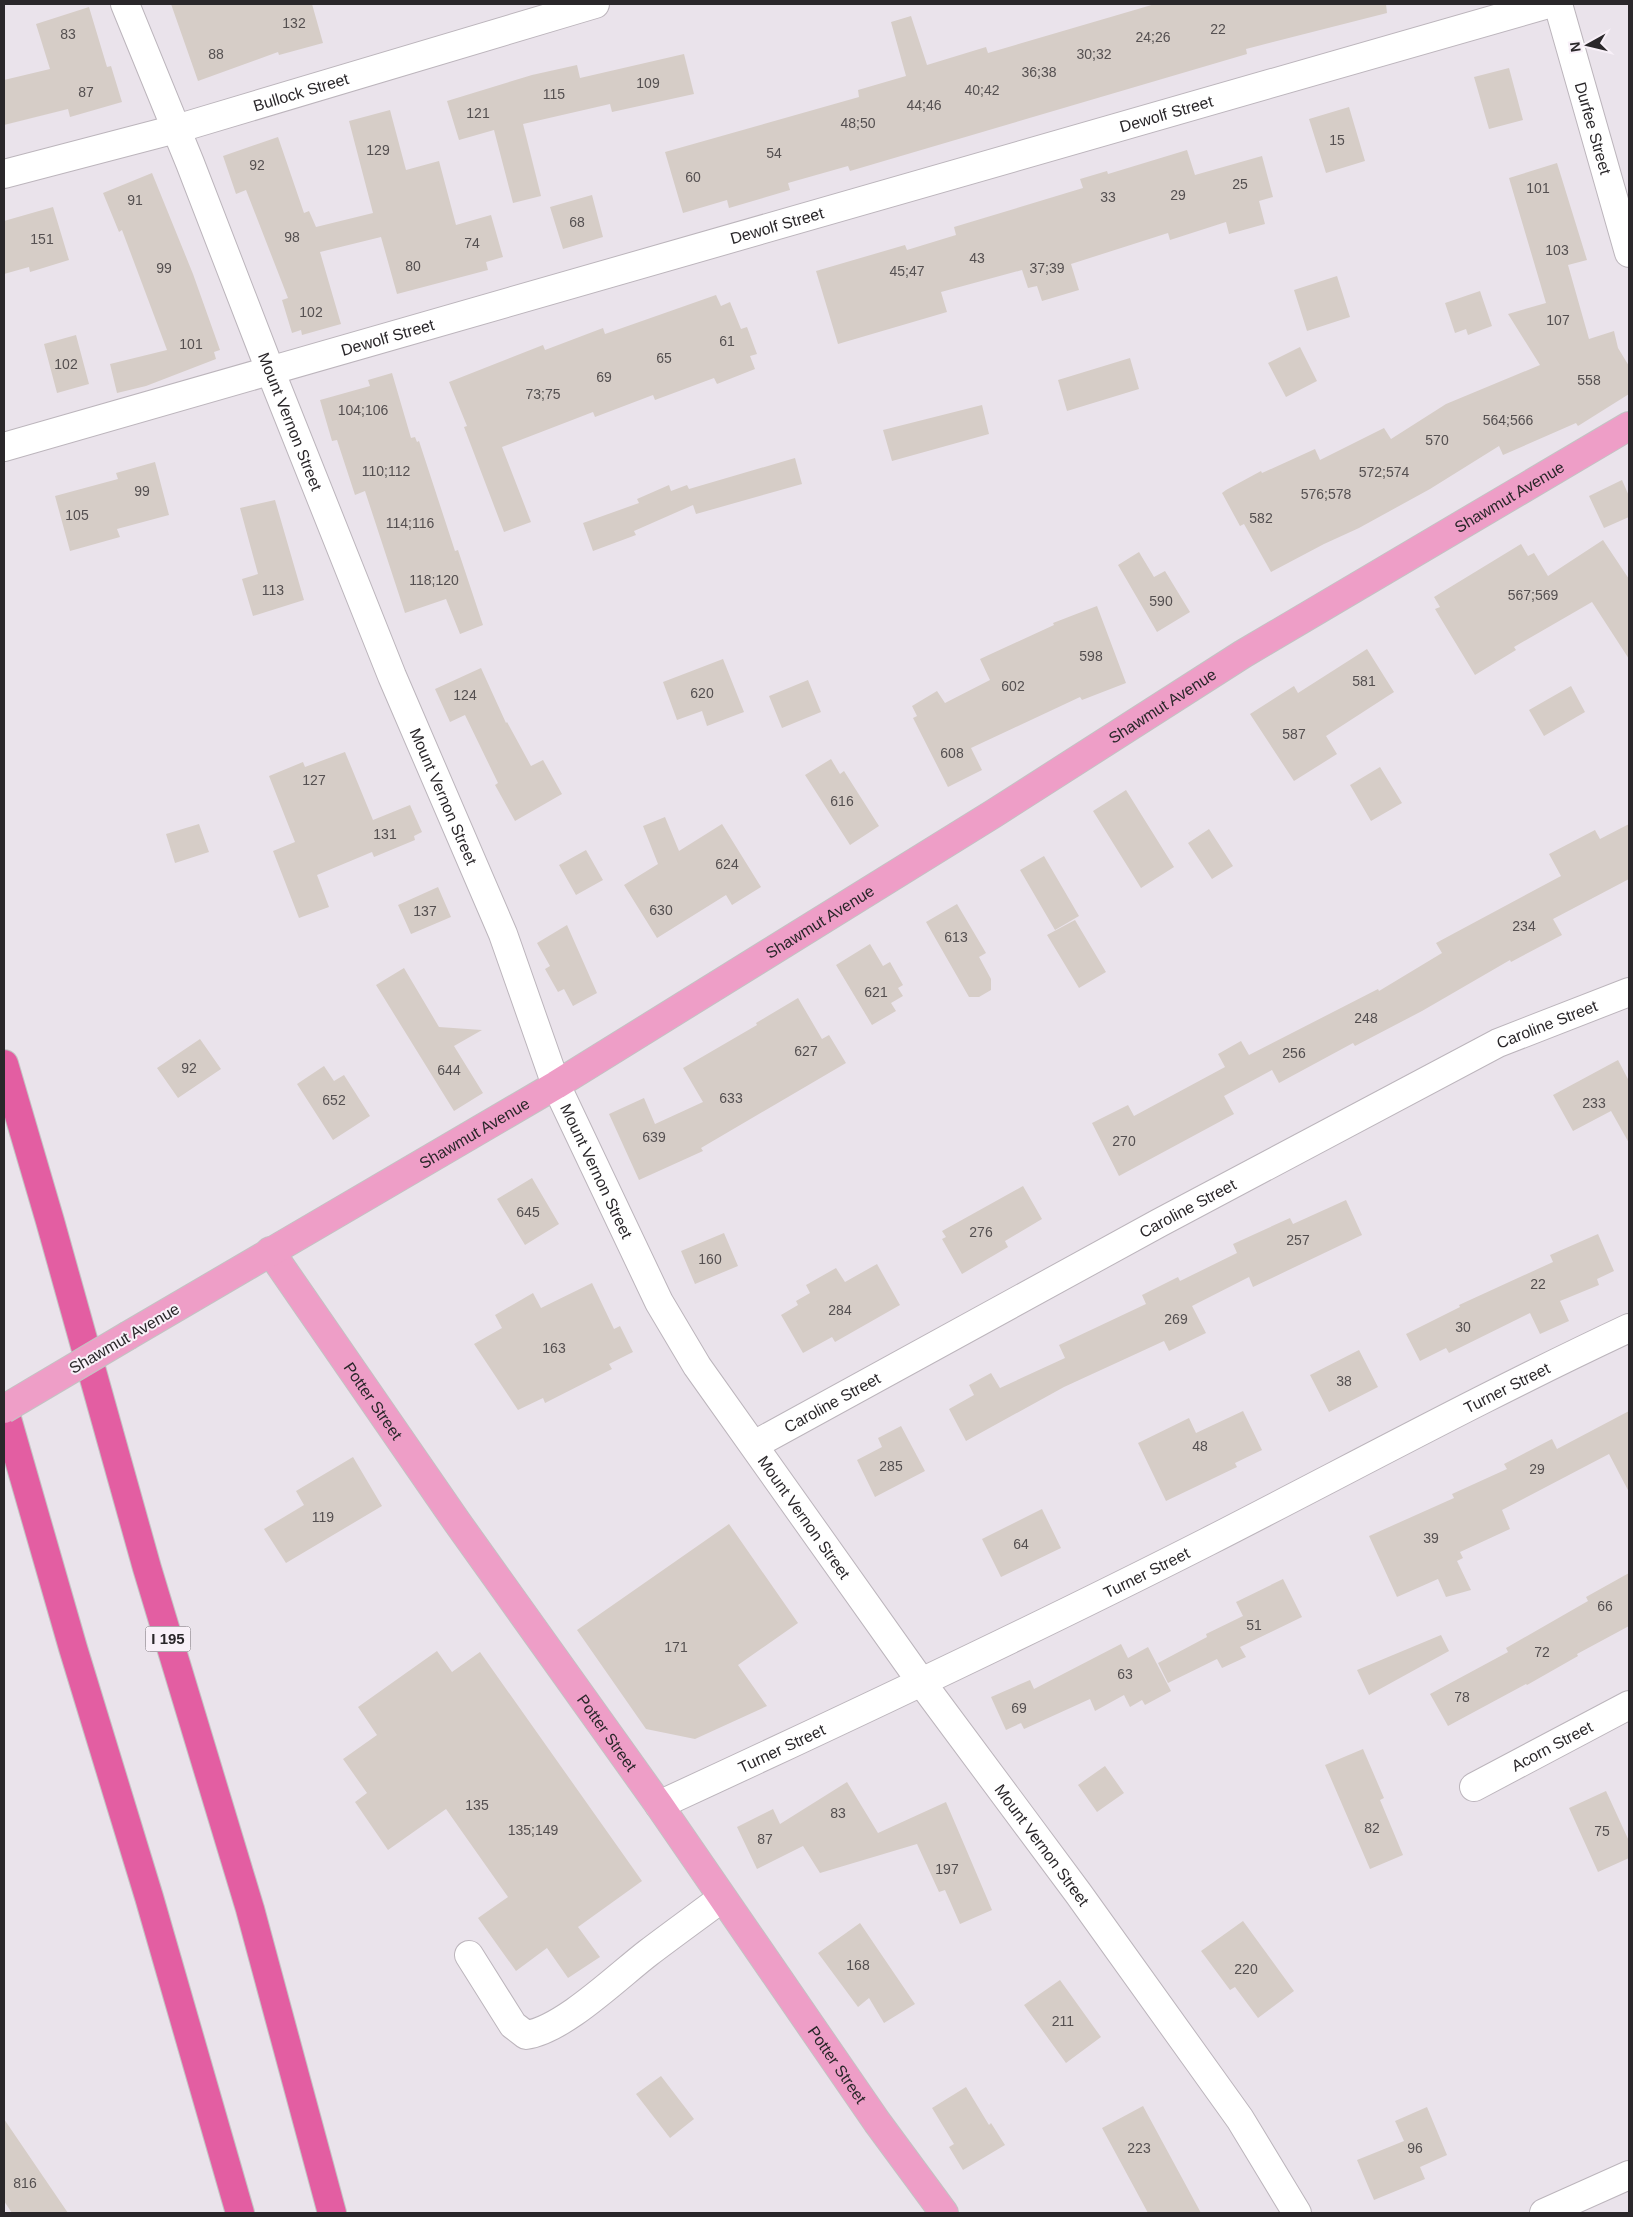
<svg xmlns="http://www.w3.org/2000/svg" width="1633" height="2217" viewBox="0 0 1633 2217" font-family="Helvetica,sans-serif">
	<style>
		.building { fill: #d6cdc7 }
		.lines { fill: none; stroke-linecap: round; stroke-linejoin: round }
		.minor-casing { stroke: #bcb5bc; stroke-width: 30 }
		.major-casing { stroke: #c3c3c3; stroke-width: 30 }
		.highway-casing { stroke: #c3c3c3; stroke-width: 30 }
		.minor { stroke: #fff; stroke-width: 28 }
		.major { stroke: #ee9ec7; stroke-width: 28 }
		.highway { stroke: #e35ea2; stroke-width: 28 }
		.major-bridge-casing { stroke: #c3c3c3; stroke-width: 30; stroke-linecap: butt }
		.major-bridge { stroke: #ee9ec7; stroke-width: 28 }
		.labels { text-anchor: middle; stroke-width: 4; stroke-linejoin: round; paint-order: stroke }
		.number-label { font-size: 14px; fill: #555051 }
		.shield { fill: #f8f0f8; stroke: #686368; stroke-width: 1 }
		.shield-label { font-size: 15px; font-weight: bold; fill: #2a272a }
		.street-label { font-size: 16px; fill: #2a272a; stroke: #f8f0f8 }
	</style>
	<rect width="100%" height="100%" fill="#eae3eb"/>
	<path class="building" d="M 171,4 L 312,4 L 323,43 L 279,55 L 278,52 L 198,81 Z
		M 1155,4 L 1386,4 L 1387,13 L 1246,49 L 1247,54 L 850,171 L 848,166 L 788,183 L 790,190 L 729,208 L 727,200 L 683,213 L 665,152 L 859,97 L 858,90 L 906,76 L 891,22 L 911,16 L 927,65 L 986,47 L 988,53 Z
		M 89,7 L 107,67 L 111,66 L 122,102 L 70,117 L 68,109 L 4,125 L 4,80 L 50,69 L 36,24 Z
		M 684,54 L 694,94 L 612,112 L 610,104 L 523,124 L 541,196 L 513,203 L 494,130 L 459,140 L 447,101 L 532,75 L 577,65 L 580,78 Z
		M 1509,68 L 1523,120 L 1489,129 L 1474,77 Z
		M 1349,107 L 1365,161 L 1326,173 L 1309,119 Z
		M 390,110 L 406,170 L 439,161 L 456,225 L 491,215 L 503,257 L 486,262 L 488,270 L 397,294 L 381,237 L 320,252 L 341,324 L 302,335 L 301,330 L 292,333 L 282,300 L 288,298 L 246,190 L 236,194 L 223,156 L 278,137 L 304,213 L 309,211 L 316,227 L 373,213 L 349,121 Z
		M 1187,150 L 1195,175 L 1262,156 L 1273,197 L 1259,201 L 1265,224 L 1229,234 L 1226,222 L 1170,240 L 1168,233 L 1071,264 L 1079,290 L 1042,301 L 1037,286 L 1028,288 L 1022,270 L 941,292 L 947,312 L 838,344 L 816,271 L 905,245 L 907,250 L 956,235 L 954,227 L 1083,188 L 1080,179 L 1107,171 L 1108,174 Z
		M 1557,163 L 1587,260 L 1568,265 L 1589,339 L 1614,331 L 1618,348 L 1629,366 L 1629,394 L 1578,426 L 1576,423 L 1503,455 L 1499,446 L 1430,489 L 1359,528 L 1324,544 L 1271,572 L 1244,524 L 1240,526 L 1222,493 L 1226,490 L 1261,471 L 1262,473 L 1315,449 L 1320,460 L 1384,428 L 1391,439 L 1446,404 L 1540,365 L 1508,314 L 1546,303 L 1509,178 Z
		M 152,173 L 193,274 L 220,350 L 214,352 L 216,359 L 146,386 L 117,393 L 110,364 L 167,350 L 122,230 L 119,232 L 103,193 Z
		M 592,195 L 603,237 L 563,249 L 550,207 Z
		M 53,207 L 69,260 L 30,272 L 29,267 L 4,274 L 4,221 Z
		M 1337,276 L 1350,317 L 1307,331 L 1294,290 Z
		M 1480,291 L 1492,326 L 1468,335 L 1466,329 L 1455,333 L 1445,303 Z
		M 716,295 L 721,306 L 730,302 L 741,329 L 747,327 L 757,354 L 750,356 L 755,369 L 717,384 L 714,378 L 655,400 L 653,395 L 595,417 L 593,412 L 502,447 L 531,522 L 504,532 L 464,427 L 467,426 L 449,382 L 543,345 L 545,350 L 603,328 L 605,334 Z
		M 76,335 L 89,384 L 57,393 L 44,344 Z
		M 1300,347 L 1317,381 L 1286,397 L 1268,363 Z
		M 1130,358 L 1139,389 L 1067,411 L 1058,380 Z
		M 392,373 L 411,438 L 415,437 L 417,442 L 419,441 L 455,551 L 458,550 L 483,625 L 460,634 L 446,599 L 405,613 L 365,491 L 355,495 L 337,440 L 332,441 L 320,400 L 370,386 L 368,380 Z
		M 982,405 L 989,434 L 892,461 L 883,430 Z
		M 795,458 L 802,484 L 696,514 L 693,505 L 634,531 L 636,535 L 593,551 L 583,523 L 639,503 L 637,499 L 669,485 L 671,491 L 687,485 L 689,489 Z
		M 155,462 L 169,515 L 117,529 L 120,537 L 70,551 L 55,496 L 118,479 L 116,473 Z
		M 1622,480 L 1629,496 L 1629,517 L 1604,528 L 1589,496 Z
		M 275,500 L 304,600 L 253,616 L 242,579 L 258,574 L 240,508 Z
		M 1603,540 L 1629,579 L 1629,659 L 1592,602 L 1514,647 L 1516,650 L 1475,675 L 1435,609 L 1440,607 L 1434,597 L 1521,544 L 1528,556 L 1534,553 L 1548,576 Z
		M 1139,552 L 1154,577 L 1165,571 L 1190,612 L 1157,632 L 1118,565 Z
		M 1097,606 L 1126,683 L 1082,700 L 1080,697 L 971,748 L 982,770 L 948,787 L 913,718 L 917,716 L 912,706 L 937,691 L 945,703 L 990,680 L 980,659 L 1054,625 L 1053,623 Z
		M 1367,649 L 1394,692 L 1326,736 L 1337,754 L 1294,781 L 1250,714 L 1294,686 L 1298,693 Z
		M 723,659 L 744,712 L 707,726 L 702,711 L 677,720 L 663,682 Z
		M 481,668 L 506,723 L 507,722 L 531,766 L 543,760 L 562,794 L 515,821 L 495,785 L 498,783 L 465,715 L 450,722 L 435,689 Z
		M 808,680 L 821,712 L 782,728 L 769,696 Z
		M 1571,686 L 1585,712 L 1544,736 L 1529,710 Z
		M 345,752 L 373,820 L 410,805 L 422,832 L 414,836 L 415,840 L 374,857 L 372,852 L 317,875 L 329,907 L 299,918 L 273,851 L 295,842 L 269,776 L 303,762 L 305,767 Z
		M 831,759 L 840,774 L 844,771 L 879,826 L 850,845 L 805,775 Z
		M 1380,767 L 1402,803 L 1371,821 L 1350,785 Z
		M 1126,790 L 1174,867 L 1141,888 L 1093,811 Z
		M 665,817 L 679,851 L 722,824 L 761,887 L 732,905 L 726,895 L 657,938 L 624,885 L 658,864 L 643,826 Z
		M 199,824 L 209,852 L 175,863 L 166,834 Z
		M 1629,824 L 1629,879 L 1553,919 L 1562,935 L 1511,962 L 1510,960 L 1422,1011 L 1355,1046 L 1353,1043 L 1279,1083 L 1272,1070 L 1224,1096 L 1234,1114 L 1119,1176 L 1092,1123 L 1128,1105 L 1134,1116 L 1225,1067 L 1218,1054 L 1241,1041 L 1249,1055 L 1378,989 L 1379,991 L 1442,953 L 1436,943 L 1561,876 L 1549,854 L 1595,830 L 1600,839 Z
		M 1209,829 L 1233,866 L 1212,879 L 1188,843 Z
		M 586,850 L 603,880 L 576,895 L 559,865 Z
		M 1044,856 L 1079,916 L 1055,930 L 1020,870 Z
		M 438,887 L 451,917 L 411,934 L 398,905 Z
		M 957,904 L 986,953 L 979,957 L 991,979 L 991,990 L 979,997 L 969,997 L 926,922 Z
		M 1075,920 L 1106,972 L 1079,988 L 1047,935 Z
		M 567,925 L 597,993 L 573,1006 L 564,989 L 558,992 L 545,969 L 550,966 L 537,943 Z
		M 870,944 L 883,966 L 890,962 L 903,985 L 898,988 L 903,996 L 891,1003 L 896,1011 L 872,1025 L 836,965 Z
		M 404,968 L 439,1027 L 482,1030 L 454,1046 L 483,1093 L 454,1111 L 376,985 Z
		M 798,998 L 822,1039 L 829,1035 L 846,1063 L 701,1148 L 703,1151 L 639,1180 L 609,1114 L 644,1098 L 655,1124 L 703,1102 L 683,1068 L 757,1025 L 756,1023 Z
		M 200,1039 L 221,1069 L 178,1098 L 157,1068 Z
		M 1618,1060 L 1629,1081 L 1629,1143 L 1611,1111 L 1573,1131 L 1553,1095 Z
		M 324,1066 L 334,1081 L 344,1075 L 370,1116 L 333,1140 L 297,1084 Z
		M 532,1178 L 559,1224 L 525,1245 L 497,1199 Z
		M 1023,1186 L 1042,1219 L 1005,1241 L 1008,1247 L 962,1274 L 942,1239 L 946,1237 L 942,1231 Z
		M 1346,1200 L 1362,1235 L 1253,1287 L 1249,1277 L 1192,1306 L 1206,1333 L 1169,1351 L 1164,1341 L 1064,1387 L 966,1441 L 949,1409 L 974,1395 L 969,1385 L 991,1373 L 1000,1388 L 1065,1358 L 1059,1345 L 1146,1304 L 1142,1295 L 1178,1277 L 1180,1281 L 1237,1253 L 1233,1244 L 1290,1218 L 1293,1224 Z
		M 724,1233 L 738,1266 L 695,1284 L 681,1251 Z
		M 1598,1234 L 1614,1271 L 1597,1279 L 1599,1285 L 1560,1301 L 1569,1321 L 1540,1334 L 1530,1313 L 1449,1353 L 1446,1348 L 1420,1361 L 1406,1334 L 1460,1307 L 1459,1305 L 1553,1262 L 1550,1255 Z
		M 877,1264 L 900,1305 L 835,1342 L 832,1337 L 803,1353 L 781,1315 L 798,1305 L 796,1301 L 810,1293 L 806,1285 L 836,1268 L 845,1282 Z
		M 592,1283 L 614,1329 L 620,1326 L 633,1352 L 609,1364 L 612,1369 L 545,1403 L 543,1398 L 518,1410 L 474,1344 L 502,1328 L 495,1315 L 533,1293 L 541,1308 Z
		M 1359,1350 L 1378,1387 L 1329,1412 L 1310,1375 Z
		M 1243,1411 L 1262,1450 L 1235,1463 L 1237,1467 L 1166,1501 L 1138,1443 L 1189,1418 L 1196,1433 Z
		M 1629,1411 L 1629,1492 L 1609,1454 L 1502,1510 L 1510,1529 L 1460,1552 L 1463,1558 L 1457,1561 L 1471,1590 L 1446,1597 L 1438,1579 L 1397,1597 L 1369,1536 L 1454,1498 L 1452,1494 L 1507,1469 L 1504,1464 L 1552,1439 L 1557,1449 Z
		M 901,1426 L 925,1471 L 875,1497 L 857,1460 L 882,1447 L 878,1438 Z
		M 353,1457 L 382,1506 L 286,1563 L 264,1529 L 304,1505 L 296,1491 Z
		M 1042,1509 L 1061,1548 L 1001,1577 L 982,1539 Z
		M 729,1524 L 798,1623 L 738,1665 L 767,1706 L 695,1739 L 646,1729 L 577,1630 Z
		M 1629,1573 L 1629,1626 L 1577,1654 L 1578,1656 L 1527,1685 L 1526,1684 L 1448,1726 L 1430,1694 L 1508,1652 L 1506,1648 L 1588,1601 L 1586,1597 Z
		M 1283,1579 L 1302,1617 L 1240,1647 L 1246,1657 L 1222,1668 L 1217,1659 L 1168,1683 L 1158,1663 L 1207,1637 L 1206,1634 L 1243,1616 L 1236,1602 Z
		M 1441,1635 L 1449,1651 L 1369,1695 L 1357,1670 Z
		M 1121,1644 L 1128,1658 L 1148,1647 L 1171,1691 L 1145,1705 L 1142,1700 L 1130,1707 L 1124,1695 L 1095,1711 L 1090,1699 L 1024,1729 L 1021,1723 L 1006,1730 L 991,1697 L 1030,1680 L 1034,1689 Z
		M 437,1651 L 452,1672 L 480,1652 L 642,1881 L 578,1927 L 600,1957 L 568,1978 L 547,1948 L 516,1971 L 478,1918 L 508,1897 L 446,1809 L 388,1850 L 355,1802 L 367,1793 L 343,1759 L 377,1735 L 358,1707 Z
		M 1363,1749 L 1384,1798 L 1380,1800 L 1403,1855 L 1370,1869 L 1325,1765 Z
		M 1105,1766 L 1124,1793 L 1097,1812 L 1078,1785 Z
		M 847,1782 L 878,1833 L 946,1802 L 992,1910 L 960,1924 L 945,1890 L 939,1892 L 917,1844 L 820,1873 L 803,1846 L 757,1869 L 737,1827 L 773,1809 L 780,1824 Z
		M 1606,1791 L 1629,1841 L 1629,1858 L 1598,1872 L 1569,1808 Z
		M 1243,1921 L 1294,1991 L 1258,2018 L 1235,1987 L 1230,1990 L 1201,1951 Z
		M 860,1923 L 915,2004 L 884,2023 L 869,1998 L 858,2007 L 818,1953 Z
		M 1060,1980 L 1101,2037 L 1066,2063 L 1024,2005 Z
		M 661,2076 L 694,2119 L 670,2138 L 636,2094 Z
		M 966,2087 L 989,2125 L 991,2123 L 1005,2145 L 963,2170 L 949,2147 L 954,2144 L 932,2108 Z
		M 1143,2106 L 1201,2213 L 1148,2213 L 1102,2128 Z
		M 1427,2107 L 1447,2155 L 1420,2167 L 1425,2179 L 1374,2200 L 1357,2160 L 1404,2141 L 1395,2121 Z
		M 4,2119 L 68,2213 L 12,2213 L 4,2201 Z"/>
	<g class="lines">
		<g class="minor-casing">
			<g id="minor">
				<path id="s1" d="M 125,4 L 190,163 L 270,370 L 392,676 L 503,934 L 556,1085 L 659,1302 L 697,1366 L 922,1683 L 1078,1893 L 1240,2119 L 1297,2213"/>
				<path id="s2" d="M 1558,4 L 1629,253"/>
				<path id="s3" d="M 4,174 L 176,129 L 595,4"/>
				<path id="s4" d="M 4,447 L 1548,4"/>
				<path id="s5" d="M 754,1445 L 1159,1223 L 1498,1043 L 1629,992"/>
				<path id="s6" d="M 1474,1787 L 1629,1705"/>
				<path id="s7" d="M 659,1805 C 843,1720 1026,1634 1207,1542 C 1348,1470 1486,1395 1629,1328"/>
				<path d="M 469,1955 L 513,2025 L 526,2035 C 563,2030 618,1976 648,1953 C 673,1934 698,1916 722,1898"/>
				<path d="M 1544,2213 L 1629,2175"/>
			</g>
		</g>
		<g class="major-casing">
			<g id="major">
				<path id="s8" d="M 270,1251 L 457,1522 L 659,1805 L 877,2122 L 944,2213"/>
				<path id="s9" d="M 129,1335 L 556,1085 L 993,814 L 1243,654 L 1629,426"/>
			</g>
		</g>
		<g class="highway-casing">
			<path id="highway" d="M 4,1064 L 50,1221 L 147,1568 L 250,1909 L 332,2213
				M 4,1408 L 73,1648 L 149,1897 L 240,2213"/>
		</g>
		<use href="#minor" class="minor"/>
		<use href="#major" class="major"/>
		<use href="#highway" class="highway"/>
		<g class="major-bridge-casing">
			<path id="major-bridge" d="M 4,1409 L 129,1335"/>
		</g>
		<use href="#major-bridge" class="major-bridge"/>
	</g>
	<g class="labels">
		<g class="number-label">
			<text x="294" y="28">132</text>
			<text x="1218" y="34">22</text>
			<text x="68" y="39">83</text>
			<text x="1153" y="42">24;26</text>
			<text x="216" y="59">88</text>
			<text x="1094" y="59">30;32</text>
			<text x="1039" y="77">36;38</text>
			<text x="648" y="88">109</text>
			<text x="982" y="95">40;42</text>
			<text x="86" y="97">87</text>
			<text x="554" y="99">115</text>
			<text x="924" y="110">44;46</text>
			<text x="478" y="118">121</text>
			<text x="858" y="128">48;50</text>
			<text x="1337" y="145">15</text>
			<text x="378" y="155">129</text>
			<text x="774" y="158">54</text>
			<text x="257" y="170">92</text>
			<text x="693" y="182">60</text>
			<text x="1240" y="189">25</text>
			<text x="1538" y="193">101</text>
			<text x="1178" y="200">29</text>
			<text x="1108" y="202">33</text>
			<text x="135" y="205">91</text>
			<text x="577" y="227">68</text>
			<text x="292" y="242">98</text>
			<text x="42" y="244">151</text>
			<text x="472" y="248">74</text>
			<text x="1557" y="255">103</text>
			<text x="977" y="263">43</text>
			<text x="413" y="271">80</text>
			<text x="164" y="273">99</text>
			<text x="1047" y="273">37;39</text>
			<text x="907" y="276">45;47</text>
			<text x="311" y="317">102</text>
			<text x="1558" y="325">107</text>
			<text x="727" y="346">61</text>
			<text x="191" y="349">101</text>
			<text x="664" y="363">65</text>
			<text x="66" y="369">102</text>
			<text x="604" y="382">69</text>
			<text x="1589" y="385">558</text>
			<text x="543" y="399">73;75</text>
			<text x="363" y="415">104;106</text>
			<text x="1508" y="425">564;566</text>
			<text x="1437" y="445">570</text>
			<text x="386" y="476">110;112</text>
			<text x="1384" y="477">572;574</text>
			<text x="142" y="496">99</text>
			<text x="1326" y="499">576;578</text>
			<text x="77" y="520">105</text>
			<text x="1261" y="523">582</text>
			<text x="410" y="528">114;116</text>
			<text x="434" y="585">118;120</text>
			<text x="273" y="595">113</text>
			<text x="1533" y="600">567;569</text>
			<text x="1161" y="606">590</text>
			<text x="1091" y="661">598</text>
			<text x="1364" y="686">581</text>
			<text x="1013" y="691">602</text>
			<text x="702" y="698">620</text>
			<text x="465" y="700">124</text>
			<text x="1294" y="739">587</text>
			<text x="952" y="758">608</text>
			<text x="314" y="785">127</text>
			<text x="842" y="806">616</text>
			<text x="385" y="839">131</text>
			<text x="727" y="869">624</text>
			<text x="661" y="915">630</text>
			<text x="425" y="916">137</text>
			<text x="1524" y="931">234</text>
			<text x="956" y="942">613</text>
			<text x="876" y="997">621</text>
			<text x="1366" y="1023">248</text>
			<text x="806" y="1056">627</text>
			<text x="1294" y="1058">256</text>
			<text x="189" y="1073">92</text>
			<text x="449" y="1075">644</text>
			<text x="731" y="1103">633</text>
			<text x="334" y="1105">652</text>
			<text x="1594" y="1108">233</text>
			<text x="654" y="1142">639</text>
			<text x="1124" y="1146">270</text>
			<text x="528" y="1217">645</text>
			<text x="981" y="1237">276</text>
			<text x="1298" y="1245">257</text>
			<text x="710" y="1264">160</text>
			<text x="1538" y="1289">22</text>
			<text x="840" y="1315">284</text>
			<text x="1176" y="1324">269</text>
			<text x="1463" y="1332">30</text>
			<text x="554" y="1353">163</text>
			<text x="1344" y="1386">38</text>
			<text x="1200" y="1451">48</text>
			<text x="891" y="1471">285</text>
			<text x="1537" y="1474">29</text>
			<text x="323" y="1522">119</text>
			<text x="1431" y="1543">39</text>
			<text x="1021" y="1549">64</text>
			<text x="1605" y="1611">66</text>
			<text x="1254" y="1630">51</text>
			<text x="676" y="1652">171</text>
			<text x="1542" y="1657">72</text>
			<text x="1125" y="1679">63</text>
			<text x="1462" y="1702">78</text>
			<text x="1019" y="1713">69</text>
			<text x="477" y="1810">135</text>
			<text x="838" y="1818">83</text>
			<text x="1372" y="1833">82</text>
			<text x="533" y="1835">135;149</text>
			<text x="1602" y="1836">75</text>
			<text x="765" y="1844">87</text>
			<text x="947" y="1874">197</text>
			<text x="858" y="1970">168</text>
			<text x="1246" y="1974">220</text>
			<text x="1063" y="2026">211</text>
			<text x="1139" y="2153">223</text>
			<text x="1415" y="2153">96</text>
			<text x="25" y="2188">816</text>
		</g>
		<rect class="shield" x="145.5" y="1626.5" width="45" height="25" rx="4"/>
		<g class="shield-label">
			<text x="168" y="1644">I 195</text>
		</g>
		<g class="street-label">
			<text dy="6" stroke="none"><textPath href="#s3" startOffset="308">Bullock Street</textPath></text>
			<text dy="6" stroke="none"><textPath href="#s4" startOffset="1209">Dewolf Street</textPath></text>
			<text dy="6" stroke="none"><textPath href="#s2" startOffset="129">Durfee Street</textPath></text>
			<text dy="6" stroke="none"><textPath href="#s4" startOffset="804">Dewolf Street</textPath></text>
			<text dy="6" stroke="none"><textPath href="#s4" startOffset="399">Dewolf Street</textPath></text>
			<text dy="6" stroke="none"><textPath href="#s1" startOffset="449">Mount Vernon Street</textPath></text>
			<text dy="6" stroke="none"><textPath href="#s9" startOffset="1615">Shawmut Avenue</textPath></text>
			<text dy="6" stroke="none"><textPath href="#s9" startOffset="1210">Shawmut Avenue</textPath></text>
			<text dy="6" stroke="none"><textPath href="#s1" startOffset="854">Mount Vernon Street</textPath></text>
			<text dy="6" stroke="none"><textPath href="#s9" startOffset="805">Shawmut Avenue</textPath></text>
			<text dy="6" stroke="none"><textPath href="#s5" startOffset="898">Caroline Street</textPath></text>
			<text dy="6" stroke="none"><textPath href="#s9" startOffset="400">Shawmut Avenue</textPath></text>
			<text dy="6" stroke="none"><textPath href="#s1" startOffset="1259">Mount Vernon Street</textPath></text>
			<text dy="6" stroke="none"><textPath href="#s5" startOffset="494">Caroline Street</textPath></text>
			<text transform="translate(124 1338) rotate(-30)" y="6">Shawmut Avenue</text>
			<text dy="6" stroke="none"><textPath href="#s7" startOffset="945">Turner Street</textPath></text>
			<text dy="6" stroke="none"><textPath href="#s8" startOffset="182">Potter Street</textPath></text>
			<text dy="6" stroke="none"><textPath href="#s5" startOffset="89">Caroline Street</textPath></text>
			<text dy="6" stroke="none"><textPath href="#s1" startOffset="1664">Mount Vernon Street</textPath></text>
			<text dy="6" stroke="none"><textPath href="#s7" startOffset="540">Turner Street</textPath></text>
			<text dy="6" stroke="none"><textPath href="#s8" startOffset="588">Potter Street</textPath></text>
			<text dy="6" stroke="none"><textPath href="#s6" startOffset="88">Acorn Street</textPath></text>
			<text dy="6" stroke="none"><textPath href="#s7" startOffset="135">Turner Street</textPath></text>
			<text dy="6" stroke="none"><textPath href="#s1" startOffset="2069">Mount Vernon Street</textPath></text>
			<text dy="6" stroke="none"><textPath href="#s8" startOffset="992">Potter Street</textPath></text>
		</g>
	</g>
	<rect width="1633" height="2217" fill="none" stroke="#2a272a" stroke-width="10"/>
	<g transform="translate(1588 45) rotate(262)" stroke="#f8f0f8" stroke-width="4" paint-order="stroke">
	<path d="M0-4L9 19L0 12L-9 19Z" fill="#2a272a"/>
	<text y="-8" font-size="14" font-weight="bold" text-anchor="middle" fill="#2a272a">N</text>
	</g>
</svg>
